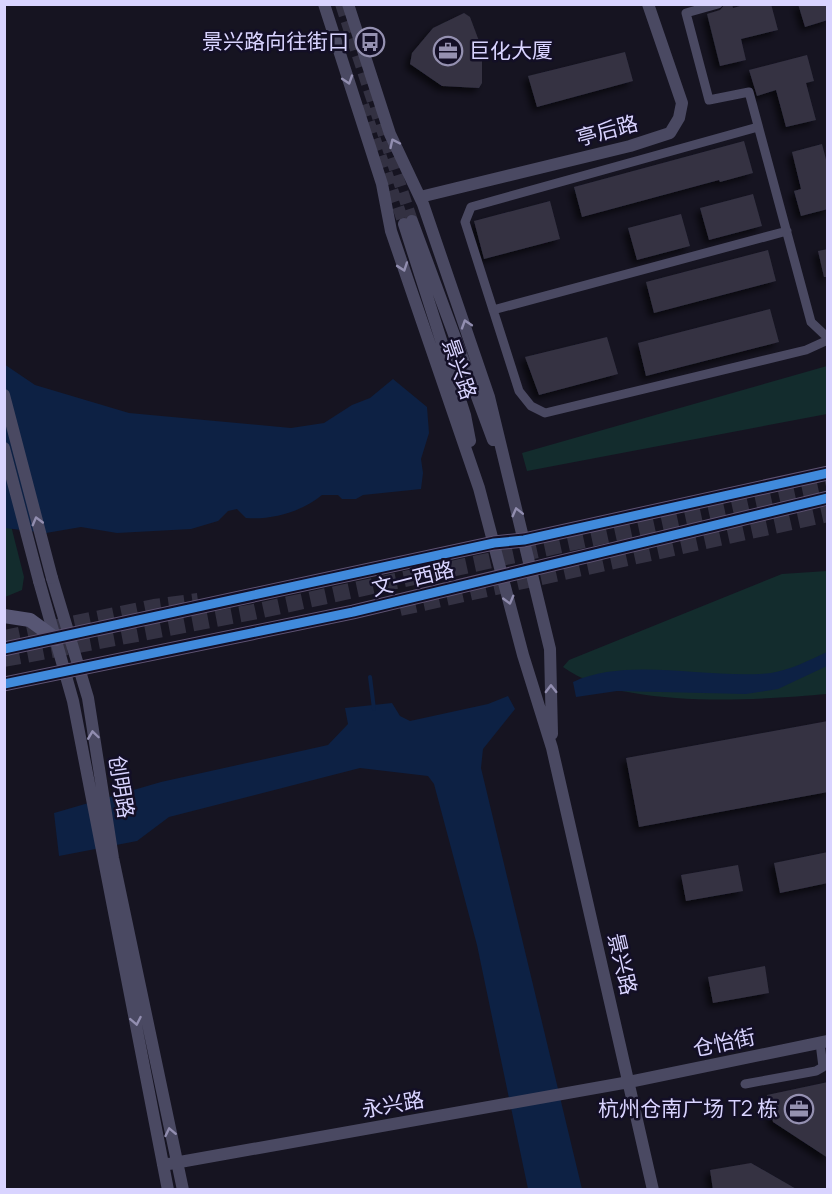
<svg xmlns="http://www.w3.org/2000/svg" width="832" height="1194" viewBox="0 0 832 1194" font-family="Manrope,'Noto Sans SC',sans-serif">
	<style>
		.green { fill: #132c2d }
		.water { fill: #0d2144 }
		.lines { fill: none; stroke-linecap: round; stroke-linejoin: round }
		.stream { stroke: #0d2144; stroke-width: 4 }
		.building { fill: #343243; filter: url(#shadow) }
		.tertiary-tunnel { stroke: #333142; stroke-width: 12; stroke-dasharray: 12 6; stroke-linecap: butt }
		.trunk-tunnel { stroke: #333142; stroke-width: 16; stroke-dasharray: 16 8; stroke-linecap: butt }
		.minor { stroke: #4a4962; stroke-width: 9 }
		.tertiary { stroke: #4a4962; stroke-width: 12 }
		.secondary { stroke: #575674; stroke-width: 14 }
		.primary { stroke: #5e5373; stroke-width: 15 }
		.tertiary-bridge { stroke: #4a4962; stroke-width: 12 }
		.cycleway-casing { stroke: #130f26; stroke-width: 13 }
		.cycleway { stroke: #408adc; stroke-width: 9 }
		.oneway { stroke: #928eb0 }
		.labels { text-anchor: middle; stroke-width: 5; stroke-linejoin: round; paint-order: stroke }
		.poi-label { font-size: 21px; fill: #d9d4ff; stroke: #130f26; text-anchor: end }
		.street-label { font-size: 21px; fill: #d9d4ff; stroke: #130f26 }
	</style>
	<defs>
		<filter id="shadow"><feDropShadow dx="-4.5" dy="4.5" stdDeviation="3" flood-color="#0009"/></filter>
	</defs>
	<rect width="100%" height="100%" fill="#161421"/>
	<path class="green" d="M 827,366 L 827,414 L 527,471 L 522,453 Z
		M 4,498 L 24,577 L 22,590 L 5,597 Z
		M 827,571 L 827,694 C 758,700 621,710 563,667 L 569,660 L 782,574 Z"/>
	<path class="water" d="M 4,364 L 35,385 L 129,413 L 291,428 L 324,423 L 352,405 L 370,398 L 393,379 L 427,407 L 429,433 L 421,459 L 423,473 L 421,489 L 363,495 L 356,499 L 342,499 L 338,495 L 322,495 C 301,512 272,520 246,518 L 237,509 L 228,511 L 218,521 L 191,529 L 117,533 L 81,527 L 46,533 L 5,528 Z
		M 827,652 L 827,666 L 778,689 L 746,694 L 617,691 L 576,697 L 573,682 C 629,656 710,680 771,673 C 790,670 810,660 827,652 Z
		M 508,696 L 515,709 L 483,749 L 481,768 L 582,1189 L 528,1189 L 477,945 L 434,784 L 428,776 L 360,768 L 169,817 L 137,841 L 59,856 L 54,813 L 161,782 L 328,745 L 348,724 L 345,708 L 392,703 L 400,716 L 410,721 L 488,704 Z"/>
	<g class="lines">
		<path class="stream" d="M 370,677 L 374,709"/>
	</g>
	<path class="building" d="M 725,4 L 732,4 L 733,8 L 747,4 L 771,4 L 778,30 L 741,39 L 746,60 L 720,66 L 707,14 L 720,10 Z
		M 798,4 L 828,4 L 828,20 L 805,27 Z
		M 464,13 L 470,17 L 482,49 L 482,83 L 479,88 L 442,86 L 410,64 L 412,53 L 433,28 Z
		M 625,52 L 633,81 L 537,107 L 528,76 Z
		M 807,55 L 814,81 L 806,83 L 816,120 L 786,127 L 776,90 L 757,96 L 749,70 Z
		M 744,141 L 753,173 L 720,182 L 719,180 L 582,217 L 574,187 Z
		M 822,144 L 828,167 L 828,209 L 801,216 L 794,191 L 801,189 L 792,152 Z
		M 753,194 L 762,226 L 709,240 L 700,208 Z
		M 550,201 L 560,239 L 484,259 L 474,221 Z
		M 681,214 L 690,246 L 637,260 L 628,228 Z
		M 828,249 L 828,277 L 824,277 L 818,251 Z
		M 768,250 L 776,281 L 654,313 L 646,282 Z
		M 770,309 L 779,342 L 646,376 L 638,343 Z
		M 607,337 L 618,374 L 539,395 L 525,357 Z
		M 828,721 L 828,792 L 639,827 L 626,758 Z
		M 828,852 L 828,883 L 780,893 L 774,863 Z
		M 738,865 L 743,891 L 686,901 L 681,875 Z
		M 765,966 L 769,993 L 713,1003 L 708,977 Z
		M 828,1082 L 828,1158 L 773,1122 L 767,1095 Z
		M 751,1163 L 798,1190 L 713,1190 L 710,1170 Z"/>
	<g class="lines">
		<path class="tertiary-tunnel" d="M 341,4 L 412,221
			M 363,105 L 404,224"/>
		<path class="trunk-tunnel" d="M 400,608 L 828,514
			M 4,638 L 154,607 L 198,601
			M 4,659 L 253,612 L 828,487"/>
		<path class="minor" d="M 718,4 L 686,13 L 709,100 L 749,92 L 811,322 L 828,338
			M 758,127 L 471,207 L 465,222 L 519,391 L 531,406 L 545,413 L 806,350 L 828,340
			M 493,310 L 787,231
			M 745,1084 L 816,1071 L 823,1067 L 820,1043"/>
		<path class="tertiary" d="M 324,4 L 382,184 L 391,231 L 479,488 L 523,655 L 552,748 L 653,1190
			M 348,4 L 390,134 L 423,204 L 489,397 L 550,649 L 552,734
			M 420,197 L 630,146 L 670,133 L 679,118 L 682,103 L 648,4
			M 412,221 L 493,440
			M 404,224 L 465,415 L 470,441
			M 52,578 L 88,698 L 113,858 L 183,1190
			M 39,581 L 73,701 L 168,1190
			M 163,1165 L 629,1082 L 828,1041"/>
		<path class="secondary" d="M 4,616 L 30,620 L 56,639"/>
		<path class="primary" d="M 4,649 L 494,543 L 524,540 L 828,473
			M 4,684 L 353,612 L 828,498"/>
		<path class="tertiary-bridge" d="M 4,395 L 52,578
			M 4,448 L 39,581"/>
		<g class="cycleway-casing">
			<path id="cycleway" d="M 4,649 L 494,543 L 524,540 L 828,473
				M 4,684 L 353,612 L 828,498"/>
		</g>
		<use href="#cycleway" class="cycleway"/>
	</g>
	<defs><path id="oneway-chevron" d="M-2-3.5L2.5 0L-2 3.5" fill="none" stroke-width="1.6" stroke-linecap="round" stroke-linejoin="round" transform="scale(1.5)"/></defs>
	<g class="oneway">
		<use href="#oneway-chevron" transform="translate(348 80) rotate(72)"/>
		<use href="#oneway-chevron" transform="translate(394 143) rotate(-115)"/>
		<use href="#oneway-chevron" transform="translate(403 267) rotate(71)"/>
		<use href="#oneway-chevron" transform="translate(466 324) rotate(-108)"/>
		<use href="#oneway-chevron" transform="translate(517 512) rotate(-104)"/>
		<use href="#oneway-chevron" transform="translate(37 521) rotate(-105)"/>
		<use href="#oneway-chevron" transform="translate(509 600) rotate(75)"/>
		<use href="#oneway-chevron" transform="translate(551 689) rotate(-91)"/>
		<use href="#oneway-chevron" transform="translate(93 735) rotate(-98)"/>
		<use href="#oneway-chevron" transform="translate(136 1021) rotate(79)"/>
		<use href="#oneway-chevron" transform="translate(170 1132) rotate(-102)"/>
	</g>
	<defs>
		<g id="bus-ring" transform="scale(1.5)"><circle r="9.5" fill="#130f26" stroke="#9591b1" stroke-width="1.5"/><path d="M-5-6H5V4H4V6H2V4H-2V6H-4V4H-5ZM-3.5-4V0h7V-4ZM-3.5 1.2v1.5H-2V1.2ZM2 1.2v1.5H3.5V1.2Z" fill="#9591b1"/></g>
		<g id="office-ring" transform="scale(1.5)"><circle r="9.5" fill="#130f26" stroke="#9591b1" stroke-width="1.5"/><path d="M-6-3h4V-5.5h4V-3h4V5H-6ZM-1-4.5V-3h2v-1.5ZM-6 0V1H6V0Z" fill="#9591b1"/></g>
	</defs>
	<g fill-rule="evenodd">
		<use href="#bus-ring" x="370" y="42"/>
		<use href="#office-ring" x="448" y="51"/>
		<use href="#office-ring" x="799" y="1109"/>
	</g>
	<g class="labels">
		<g class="poi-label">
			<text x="349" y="49">景兴路向往街口</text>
			<text x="469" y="58" text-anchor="start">巨化大厦</text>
			<text x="778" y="1116">杭州仓南广场 T2 栋</text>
		</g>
		<g class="street-label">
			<text transform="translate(607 131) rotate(-15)" y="7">亭后路</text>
			<text transform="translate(459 369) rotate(71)" y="7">景兴路</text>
			<text transform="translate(413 579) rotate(-14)" y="7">文一西路</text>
			<text transform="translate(121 787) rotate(81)" y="7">创明路</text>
			<text transform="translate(622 964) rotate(77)" y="7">景兴路</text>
			<text transform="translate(724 1043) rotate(-12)" y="7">仓怡街</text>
			<text transform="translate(393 1105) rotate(-10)" y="7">永兴路</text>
		</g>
	</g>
	<rect width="832" height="1194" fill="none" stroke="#d9d4ff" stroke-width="12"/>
</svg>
